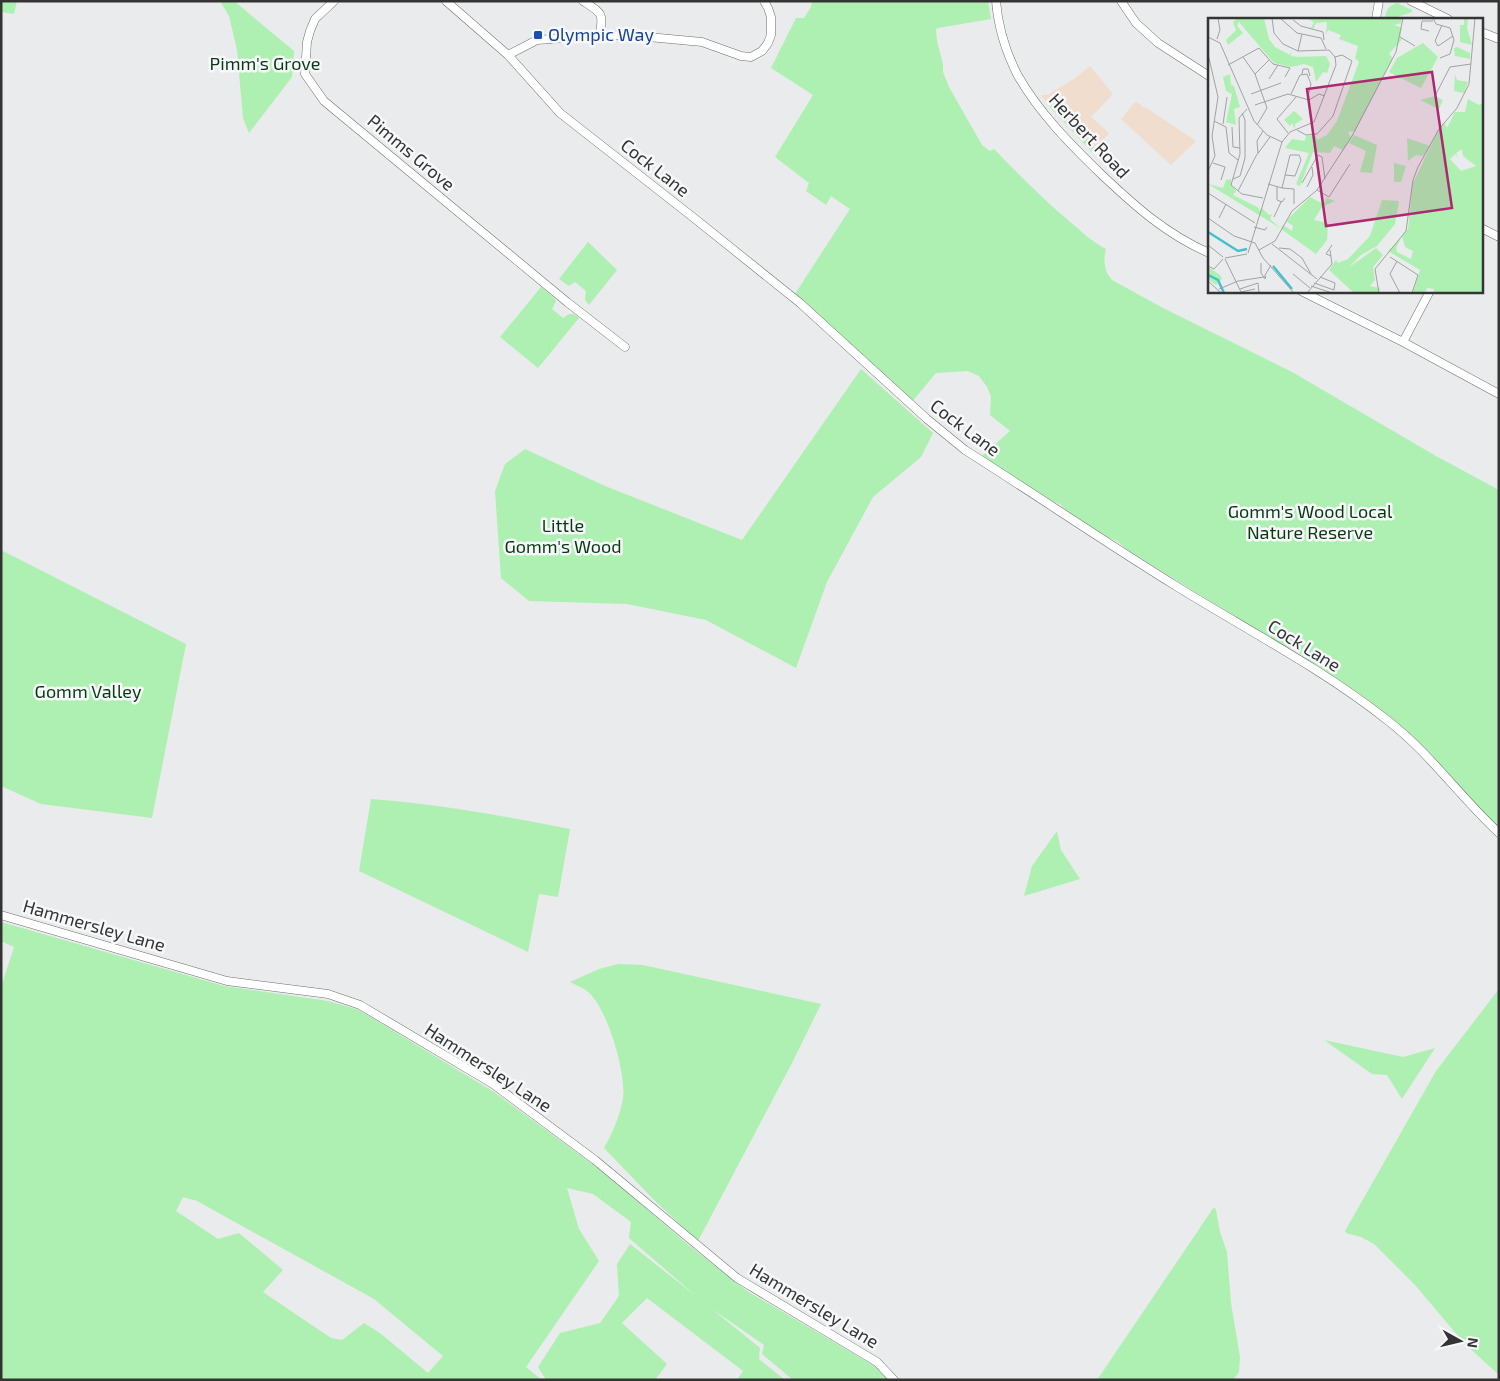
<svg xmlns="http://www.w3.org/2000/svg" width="1500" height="1381" viewBox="0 0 1500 1381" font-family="'Exo 2',sans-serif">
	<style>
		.industrial { fill: #f1ddce }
		.green { fill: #adf0b2; fill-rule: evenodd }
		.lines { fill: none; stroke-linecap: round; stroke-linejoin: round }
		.minor-casing { stroke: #6e6f70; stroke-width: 9 }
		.minor { stroke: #fff; stroke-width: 8 }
		.transit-dot { fill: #1a4fb4; stroke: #f7f8fa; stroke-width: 2 }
		.labels { text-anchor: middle; stroke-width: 5; stroke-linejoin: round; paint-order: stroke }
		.transit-label { font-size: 18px; fill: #164399; stroke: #f7f8fa; text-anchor: start }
		.park-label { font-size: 18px; fill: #083a12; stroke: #f7f8fa }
		.street-label { font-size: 18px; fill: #343434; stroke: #f7f8fa }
		.inset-river { fill: none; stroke: #43c2ce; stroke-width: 2.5 }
		.inset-road { fill: none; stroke: #a1a2a2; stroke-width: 1 }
		.view { fill: #ad286f; fill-opacity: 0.15; stroke: #ad286f; stroke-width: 2.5 }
		.inset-edge { fill: none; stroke: #343434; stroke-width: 2.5 }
	</style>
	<rect width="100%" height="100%" fill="#eaebec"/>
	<path class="industrial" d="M 1090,66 L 1113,94 L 1091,117 L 1109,133 L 1096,149 L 1051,103 L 1050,107 L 1041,95 L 1047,95 L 1074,79 Z
		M 1137,102 L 1144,108 L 1145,107 L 1196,141 L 1171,165 L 1121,119 L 1134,103 Z"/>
	<path class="green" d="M 1,1 L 17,1 L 14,14 L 1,12 Z
		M 220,1 L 234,1 L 294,51 L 292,77 L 249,133 L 243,118 L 237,50 L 229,16 Z
		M 812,1 L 988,1 L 991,19 L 938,28 L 936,29 L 937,41 L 943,64 L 943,72 L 949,87 L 982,145 L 990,151 L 994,149 C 1018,174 1043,199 1069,221 C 1081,231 1092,242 1106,249 C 1103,261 1104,271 1112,280 L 1163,308 L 1292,372 L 1436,456 L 1499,490 L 1499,828 L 1403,728 C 1374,703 1343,683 1311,662 C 1300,655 1301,649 1285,647 L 1130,552 L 1117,541 L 1104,536 L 1073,517 L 1060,504 L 1046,499 L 982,456 L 1010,431 L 990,415 L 991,396 L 987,387 L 979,376 L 968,371 L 936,373 L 911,403 L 795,294 L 850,209 L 831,196 L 826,205 L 806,191 L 809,183 L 775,157 L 813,95 L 771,68 L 796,18 L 804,18 L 811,7 Z
		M 1397,3 L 1412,10 L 1412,12 C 1402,15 1395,19 1385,19 C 1386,10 1388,6 1397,3 Z
		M 1058,97 L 1062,98 L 1064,102 L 1057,108 L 1096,149 L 1093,153 L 1050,107 L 1054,100 Z
		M 588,242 L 617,270 L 589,305 L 585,300 L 586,291 L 575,282 L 569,286 L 559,279 Z
		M 541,287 L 554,298 L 556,301 L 552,309 L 563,318 L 569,314 L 574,314 L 579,318 L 538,368 L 500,337 Z
		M 861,369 L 933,433 L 921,457 L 873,497 L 827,582 L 796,668 L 706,620 L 627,604 L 529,601 L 501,578 L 495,491 L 505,464 L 525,449 L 605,486 L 742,540 Z
		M 1,550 L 186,644 L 152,818 L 41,804 L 1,786 Z
		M 371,799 C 438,804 504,816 570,829 L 558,897 L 539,894 L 528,952 L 359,871 Z
		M 1057,831 L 1061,850 L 1080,879 L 1024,896 L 1032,866 Z
		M 1,922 L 224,986 L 328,1001 L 359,1010 L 494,1092 L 606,1174 L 686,1243 L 747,1291 L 876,1367 L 888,1380 L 793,1380 L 762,1354 L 764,1345 L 712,1309 L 760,1348 L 759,1359 L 785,1380 L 737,1380 L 743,1371 L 647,1298 L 622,1323 L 667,1364 L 655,1380 L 546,1380 L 538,1367 L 560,1333 L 600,1323 L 619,1296 L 617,1264 L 630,1244 L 696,1296 L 629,1238 L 631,1222 L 593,1194 L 567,1188 L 579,1229 L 599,1261 L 526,1367 L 542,1380 L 1,1380 L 1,987 L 14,947 L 1,941 ZM 183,1197 L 197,1201 L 374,1299 L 443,1356 L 428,1373 L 380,1333 L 364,1323 L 342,1340 L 331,1338 L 263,1292 L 283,1270 L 239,1233 L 218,1239 L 176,1211 Z
		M 618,964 L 643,965 L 821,1004 L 792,1063 L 698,1241 L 657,1203 L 604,1148 C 613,1132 620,1116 623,1098 C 626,1073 609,1015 592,996 C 587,989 578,986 570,982 L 599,969 Z
		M 1499,989 L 1499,1375 L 1464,1343 L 1415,1285 L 1374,1244 L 1361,1237 L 1346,1233 L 1345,1231 L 1436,1071 Z
		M 1324,1040 L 1403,1057 L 1435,1048 L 1402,1099 L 1387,1075 L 1372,1074 Z
		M 1214,1207 L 1216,1210 L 1220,1232 L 1227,1252 L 1231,1303 L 1240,1357 L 1239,1372 L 1233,1380 L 1097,1380 Z"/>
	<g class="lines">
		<g class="minor-casing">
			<path id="minor" d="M 334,1 L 315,19 L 310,31 L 307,42 L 305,74 L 324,101 L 567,302 L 625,347
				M 446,1 L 508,55 L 560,113 L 694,218 L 800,303 L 927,419 L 965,450 C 1036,495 1105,542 1176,586 C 1247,630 1321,668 1387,720 C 1429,752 1460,797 1499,833
				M 583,1 C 603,14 603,12 600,36
				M 996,1 C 998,26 1006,52 1017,74 C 1038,112 1071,145 1102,175 C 1136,207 1166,234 1209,253
				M 1121,1 L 1136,23 L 1158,43 L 1209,76
				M 1411,1 L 1448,19
				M 1376,19 L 1379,1
				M 1481,32 L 1499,39
				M 508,55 L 537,40 L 578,37 L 627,35 L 702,42 L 741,56 L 751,57 L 762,51 L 768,43 L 771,35 L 771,17 L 768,8 L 764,1
				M 1481,228 L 1499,237
				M 1301,291 L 1403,342 L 1499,394
				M 1403,342 L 1430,291
				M 1,915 L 227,981 L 328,994 L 360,1005 L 493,1084 L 595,1160 L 737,1278 L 877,1362 L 894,1380"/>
		</g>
		<use href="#minor" class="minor"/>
	</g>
	<rect class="transit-dot" x="533" y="30" width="10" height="10" rx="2.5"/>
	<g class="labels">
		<g class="transit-label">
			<text x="548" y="41">Olympic Way</text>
		</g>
		<g class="park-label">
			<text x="265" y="70">Pimm's Grove</text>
			<text x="1310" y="518">Gomm's Wood Local<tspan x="1310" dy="21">Nature Reserve</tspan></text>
			<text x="563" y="532">Little<tspan x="563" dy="21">Gomm's Wood</tspan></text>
			<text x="88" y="698">Gomm Valley</text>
		</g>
		<g class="street-label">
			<text transform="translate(1089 136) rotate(47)" y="6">Herbert Road</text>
			<text transform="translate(411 153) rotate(40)" y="6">Pimms Grove</text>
			<text transform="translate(655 168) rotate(38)" y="6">Cock Lane</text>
			<text transform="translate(965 428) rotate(37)" y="6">Cock Lane</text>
			<text transform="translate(1304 646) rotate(32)" y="6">Cock Lane</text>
			<text transform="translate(94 926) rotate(16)" y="6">Hammersley Lane</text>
			<text transform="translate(488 1068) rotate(33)" y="6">Hammersley Lane</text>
			<text transform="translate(814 1306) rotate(31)" y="6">Hammersley Lane</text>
		</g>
	</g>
	<g transform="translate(1208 18)">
		<rect width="275" height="275" fill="#eaebec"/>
		<path d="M 29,0 L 56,0 L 61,21 L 67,29 L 82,37 L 84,32 L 83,38 L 89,39 L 118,38 L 122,46 L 119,55 L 115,54 L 108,64 L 105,49 L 96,46 L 83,49 L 66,45 L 31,4 L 29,8 L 35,15 L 20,27 L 18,22 L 28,12 L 25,4 ZM 99,0 L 194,0 L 193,5 L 186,7 L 194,10 L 192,21 L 195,20 L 181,36 L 185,40 L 147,113 L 140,114 L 143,120 L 135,132 L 126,128 L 122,135 L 105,134 L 92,168 L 88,166 L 101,135 L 77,130 L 84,121 L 97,123 L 98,118 L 107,117 L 109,122 L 119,117 L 129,103 L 151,44 L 147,40 L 150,28 L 131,21 L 133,17 L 120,12 L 118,17 L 119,4 L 108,5 L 105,11 L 100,10 L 103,10 L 106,4 ZM 256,0 L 260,0 L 259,10 L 264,27 L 252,24 L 252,7 L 256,7 ZM 215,25 L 230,39 L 213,70 L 181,54 L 189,40 ZM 249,29 L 262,35 L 262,41 L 247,38 L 246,30 ZM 22,56 L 23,67 L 26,68 L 32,89 L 26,91 L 28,107 L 18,104 L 24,76 L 18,73 L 15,59 ZM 247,57 L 249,62 L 260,64 L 256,75 L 246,73 ZM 227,78 L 235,82 L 231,91 L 212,82 ZM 260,81 L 271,87 L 275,85 L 275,275 L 225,275 L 226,271 L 219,270 L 217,275 L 205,274 L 212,252 L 180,233 L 193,220 L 188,230 L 189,234 L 203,241 L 205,233 L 197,229 L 194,218 L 200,211 L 205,165 L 231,111 L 236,104 L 239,110 L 247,94 L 257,94 ZM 254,131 L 255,138 L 268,148 L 253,153 L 242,141 L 247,136 L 250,140 L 248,135 ZM 86,93 L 95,101 L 87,106 L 87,111 L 84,105 L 82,108 L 76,102 ZM 146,117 L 169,127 L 164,155 L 152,154 L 158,133 L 141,125 ZM 199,120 L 222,128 L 215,138 L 208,137 L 200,143 ZM 186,145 L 198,148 L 193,164 L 186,164 ZM 23,161 L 23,167 L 28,173 L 25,177 L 51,190 L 51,193 L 54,190 L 61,197 L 64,196 L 62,201 L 72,210 L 0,166 L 15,170 L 18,162 ZM 102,179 L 115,186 L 119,180 L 127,183 L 114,189 L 106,202 L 120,205 L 119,222 L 108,236 L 73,211 L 75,207 L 84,213 L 85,208 L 78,203 ZM 174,182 L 191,183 L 187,206 L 169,228 L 153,237 L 140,250 L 168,230 L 175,237 L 165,249 L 167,262 L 162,268 L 172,270 L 171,274 L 146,275 L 121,252 L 128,242 L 130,245 L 140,241 L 162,218 ZM 0,249 L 12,257 L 14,261 L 8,267 L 0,261 Z" fill="#adf0b2" fill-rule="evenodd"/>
		<path class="inset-river" d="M 0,214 L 30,233 L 39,231M 65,248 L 84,271M 0,257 L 10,262 L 16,275"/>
		<path class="inset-road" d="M 72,0 L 89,15 L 113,20 L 118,31M 225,0 L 228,6 L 242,10 L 246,22 L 242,36 L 232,40M 85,2 L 93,8 L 115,14 L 116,22M 234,7 L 227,23 L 230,28 L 245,18M 221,13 L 213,11 L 214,3 L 225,3M 0,19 L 12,25 L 46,103 L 59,117 L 74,124M 192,19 L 207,28M 9,21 L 12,12 L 10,0M 90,33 L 94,16M 0,36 L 10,79 L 4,118 L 7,138 L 0,153M 35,39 L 47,56 L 59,90 L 49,107M 20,47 L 51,30 L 65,46 L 82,50 L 77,59M 47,56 L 61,42M 94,56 L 95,51 L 100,51 L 102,58M 61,61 L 70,47M 43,76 L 73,65M 83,76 L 92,57 L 99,56 L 103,66 L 99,82M 228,76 L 242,49 L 263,46M 47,87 L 80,76 L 101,82 L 111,76 L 117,78M 39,91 L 31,100 L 32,136 L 23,167 L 34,176 L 55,180M 6,103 L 18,109 L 21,135 L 30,142M 15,106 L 19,79M 24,109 L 25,129 L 32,130M 89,112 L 98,117 L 109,116 L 125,98 L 144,43 L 134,37 L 127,39M 80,115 L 69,101 L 89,78M 50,135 L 49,123 L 55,113M 5,145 L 17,149 L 13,162M 25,161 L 32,158 L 37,140 L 37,102 L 34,95M 94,165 L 110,137 L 114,139 L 117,161M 60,166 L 74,170 L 82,137 L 91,137 L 93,142 L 87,158 L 77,157M 69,169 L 69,182 L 74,184 L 77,180M 99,169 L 105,157 L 104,149M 74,170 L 86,171 L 86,186M 109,172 L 121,179 L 142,146M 30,173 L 48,138 L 62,119M 0,175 L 47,205M 66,199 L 73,184M 0,200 L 26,218 L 47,225 L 55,240 L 86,275M 11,200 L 18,186M 46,209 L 57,212 L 59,209M 64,226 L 109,261M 0,227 L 15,239M 71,230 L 82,231 L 94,240 L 103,256M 51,232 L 67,223 L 84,193 L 109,172 L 144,118 L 188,34 L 195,0M 40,235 L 74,124 L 82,114 L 106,104 L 128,47 L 127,39 L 121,32 L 90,33 L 75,26 L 66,15 L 64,0M 123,238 L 118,236 L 124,227M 182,239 L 210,257 L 204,275M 17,240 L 39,236M 17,241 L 33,274 L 47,271M 189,243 L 182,256 L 192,275M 53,245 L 53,255 L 57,261 L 58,258M 0,248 L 6,251 L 15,241M 85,256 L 102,270M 0,263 L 13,275M 106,265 L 126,272 L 127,265 L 112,259M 103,268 L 124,275M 11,271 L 30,263 L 56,259 L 63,247M 32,271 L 50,265 L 51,275M 99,275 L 124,246 L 122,232M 171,275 L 167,251 L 198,213 L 205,162 L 210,149 L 231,111 L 249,90 L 261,66 L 267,0"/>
		<path class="view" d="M 224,54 L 244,190 L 118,208 L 99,71 Z"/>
		<rect width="275" height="275" class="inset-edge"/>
	</g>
	<rect width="1500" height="1381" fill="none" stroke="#343434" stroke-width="5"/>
	<g transform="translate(1460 1341) rotate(98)" stroke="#f7f8fa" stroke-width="4" paint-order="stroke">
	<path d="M0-4L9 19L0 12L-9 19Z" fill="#343434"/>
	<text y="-8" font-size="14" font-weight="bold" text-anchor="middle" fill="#343434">N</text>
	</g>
</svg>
